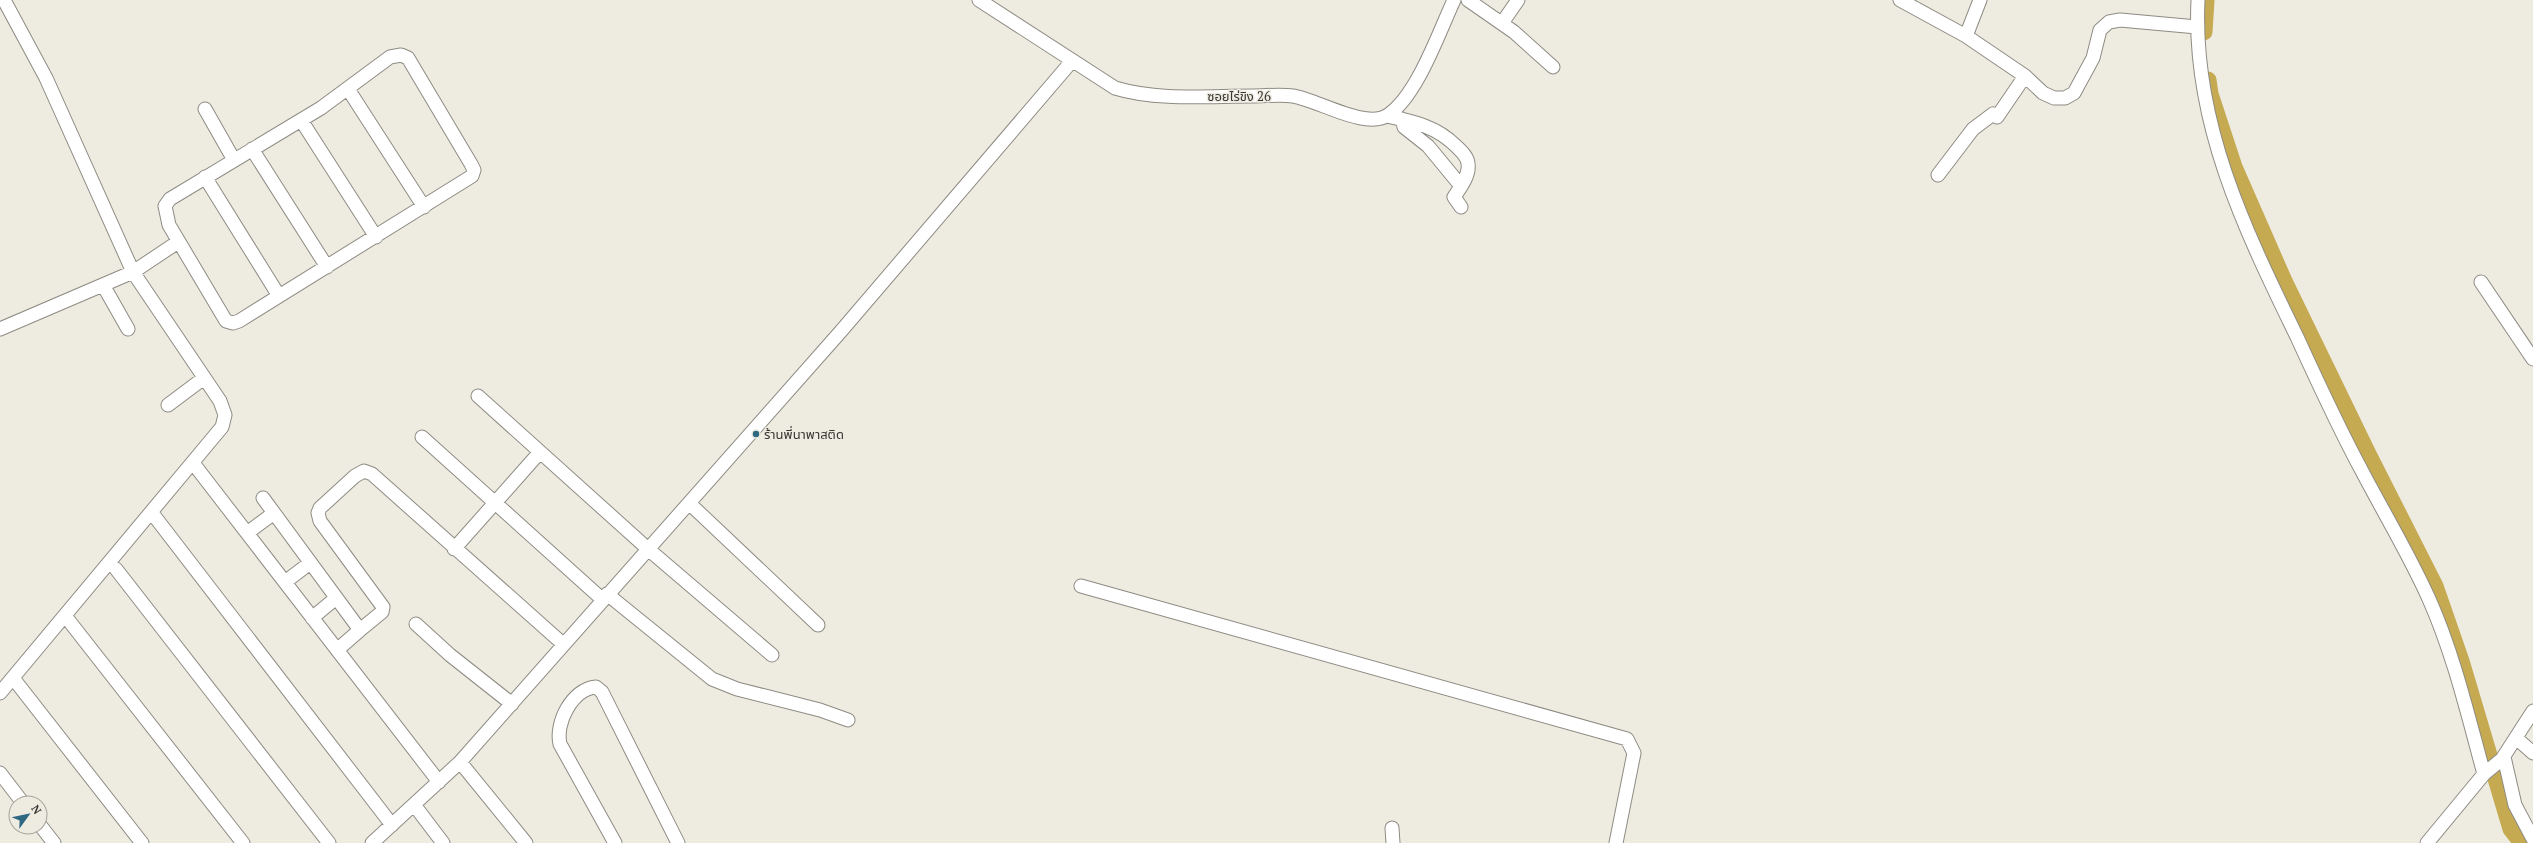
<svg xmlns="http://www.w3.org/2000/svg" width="2533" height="843" viewBox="0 0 2533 843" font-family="'PT Serif','Noto Sans Thai',serif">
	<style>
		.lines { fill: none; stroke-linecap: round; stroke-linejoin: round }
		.river { stroke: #c5aa51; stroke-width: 17 }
		.minor-casing { stroke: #8e8b83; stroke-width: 15 }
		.minor { stroke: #fff; stroke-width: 13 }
		.poi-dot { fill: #2f6881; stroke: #eeebe1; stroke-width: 1.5 }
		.labels { text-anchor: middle; stroke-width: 3; stroke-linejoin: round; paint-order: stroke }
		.street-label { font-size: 13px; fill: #373632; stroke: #eeebe1 }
		.poi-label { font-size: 13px; fill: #373632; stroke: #eeebe1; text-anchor: start }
	</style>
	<rect width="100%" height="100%" fill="#eeebe1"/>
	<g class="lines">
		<path class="river" d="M 2204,32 L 2206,0
			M 2208,80 L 2210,94 L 2234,167 L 2284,281 L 2368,454 L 2435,586 L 2461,661 L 2511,829 L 2522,843"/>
		<g class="minor-casing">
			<path id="minor" d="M 979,0 L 1115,88 C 1158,101 1208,96 1253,96 C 1266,96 1280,94 1293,96 C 1318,100 1366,130 1388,115 C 1417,96 1439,32 1454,0
				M 1468,0 L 1514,32 L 1553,67
				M 1900,0 L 1966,36 L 2025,76 L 2043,93 L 2054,98 L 2065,98 L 2074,93 L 2093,58 L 2100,30 L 2109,22 L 2120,20 L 2197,27
				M 2198,0 C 2192,122 2245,230 2297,337 C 2318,383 2339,429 2363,473 C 2385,515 2410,556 2429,599 C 2454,655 2468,716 2484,774
				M 1502,23 L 1518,0
				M 1966,36 L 1980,0
				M 401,55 L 408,58 L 471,164 L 474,170 L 472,176 L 239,321 L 233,323 L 226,321 L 169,225 L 165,206 L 170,199 L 321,108 L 390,57 Z
				M 348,89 L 424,207
				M 205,109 L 234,160
				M 1387,116 C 1414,122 1436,126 1456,146 C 1461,151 1468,157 1468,164 C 1470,175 1460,188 1454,197 L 1461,207
				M 1402,119 L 1404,127 L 1428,146 L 1461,186
				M 301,120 L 376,237
				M 252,149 L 327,267
				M 1938,175 L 1973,129 L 1993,114 L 1997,117 L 2025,76
				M 205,177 L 279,296
				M 2481,282 L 2533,359
				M 103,285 L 128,329
				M 0,329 L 133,272 L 178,242
				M 478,396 L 648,549 L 772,655
				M 168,405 L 204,378
				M 422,437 L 603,600
				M 193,463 L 439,782
				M 263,498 L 360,630 L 337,650
				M 689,503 L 818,625
				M 152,513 L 392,825
				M 247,533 L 274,513
				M 454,549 L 540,452
				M 116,569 L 329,843
				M 285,582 L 310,563
				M 1081,586 L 1627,739 L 1634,753 L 1616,843
				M 607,594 L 712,679 L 737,689 L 820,710 L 848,720
				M 66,617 L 243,843
				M 312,618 L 336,598
				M 416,624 L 450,655 L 512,704
				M 360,630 L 382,612 L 383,607 L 320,521 L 318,513 L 320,508 L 355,476 L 364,471 L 372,474 L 563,644
				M 13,678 L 142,843
				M 0,693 L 222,427 L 225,415 L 220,401 L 133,272 L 46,78 L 4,0
				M 2516,738 L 2533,753
				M 2504,757 L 2515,805 L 2533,839
				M 460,762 L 526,843
				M 0,773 L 23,803
				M 415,806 L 443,843
				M 40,825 L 54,843
				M 1392,828 L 1393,843
				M 372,843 L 460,762 L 842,330 L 1072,61
				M 615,843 L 560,744 C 555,723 572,689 596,687 L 602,692 L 678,843
				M 2427,843 L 2484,774 L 2502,759 L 2533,711"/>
		</g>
		<use href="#minor" class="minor"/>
	</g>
	<circle class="poi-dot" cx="756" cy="434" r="4"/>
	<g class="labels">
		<g class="street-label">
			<text x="1239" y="101">ซอยไร่ขิง 26</text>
		</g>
		<g class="poi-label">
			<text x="764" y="439">ร้านพี่นาพาสติด</text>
		</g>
	</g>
	<g transform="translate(28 815) rotate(57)"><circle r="19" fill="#eeebe1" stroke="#a5a39b"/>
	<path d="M0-3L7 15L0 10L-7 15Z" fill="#2f6881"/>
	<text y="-6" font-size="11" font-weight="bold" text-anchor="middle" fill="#373632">N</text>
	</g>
</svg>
